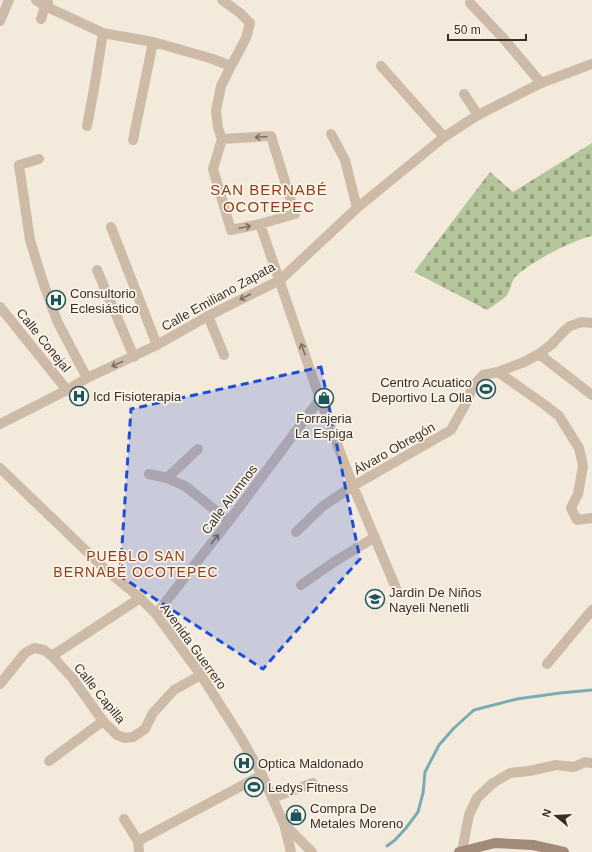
<svg xmlns="http://www.w3.org/2000/svg" width="592" height="852" viewBox="0 0 592 852" font-family="Helvetica,sans-serif">
	<style>
		.cemetery { fill: url(#cemetery-stones) }
		.lines { fill: none; stroke-linecap: round; stroke-linejoin: round }
		.stream { stroke: #79adb4; stroke-width: 3 }
		.minor { stroke: #cdbba7; stroke-width: 10 }
		.tertiary { stroke: #cdbba7; stroke-width: 10 }
		.secondary { stroke: #a18a78; stroke-width: 10 }
		.oneway { stroke: #7c6e61 }
		.marked { fill: #1d4ed8; fill-opacity: 0.2; stroke: #1d4ed8; stroke-width: 3; stroke-dasharray: 8 5; stroke-linejoin: round }
		.labels { text-anchor: middle; stroke-width: 3.5; stroke-linejoin: round; paint-order: stroke }
		.poi-label { font-size: 13px; fill: #392f28; stroke: #fbf4e9; text-anchor: start }
		.street-label { font-size: 13px; fill: #392f28; stroke: #fbf4e9 }
		.neighbourhood-label { font-size: 14px; letter-spacing: 1px; fill: #8f3e1a; stroke: #fbf4e9 }
		.quarter-label { font-size: 15px; letter-spacing: 1px; fill: #8f3e1a; stroke: #fbf4e9 }
	</style>
	<defs>
		<pattern id="cemetery-stones" width="16" height="16" patternUnits="userSpaceOnUse"><rect width="16" height="16" fill="#b4c59b"/><path d="M2 7V4a2 2 0 0 1 4 0v3zM10 15v-3a2 2 0 0 1 4 0v3z" fill="#93a07e"/></pattern>
	</defs>
	<rect width="100%" height="100%" fill="#f4eadc"/>
	<path class="cemetery" d="M 592,143 L 592,236 C 570,241 533,261 516,276 C 511,281 511,290 507,295 C 503,300 492,306 487,310 L 414,272 L 490,172 L 513,192 Z"/>
	<g class="lines">
		<path class="stream" d="M 387,846 L 395,840 L 406,828 L 418,812 L 423,793 L 425,772 L 439,745 L 454,728 L 474,710 L 517,699 L 560,693 L 592,690"/>
		<path class="minor" d="M 36,0 L 45,6 L 103,33 L 153,42 L 210,58 L 231,66
			M 222,0 L 240,13 L 250,23 L 246,38 L 237,55 L 231,66 L 221,86 L 216,111 L 218,128 L 222,139 L 213,169 L 231,230 L 260,224 L 295,214 L 271,136 L 222,139
			M 470,3 L 504,39 L 541,83
			M 41,19 L 45,6 L 48,2
			M 0,21 L 9,0
			M 381,66 L 444,137
			M 464,94 L 478,115
			M 87,126 L 94,89 L 103,33
			M 331,134 L 345,160 L 357,208
			M 133,140 L 153,42
			M 39,159 L 19,165 L 30,240 L 42,279 L 57,321 L 87,378
			M 260,224 L 320,399 L 353,486 L 398,593
			M 111,227 L 157,345
			M 97,270 L 134,357
			M 0,307 L 67,390
			M 208,316 L 224,355
			M 539,354 L 592,395
			M 498,372 L 545,405 L 559,416 L 579,448 L 583,466 L 578,494 L 571,508 L 577,520 L 592,518
			M 149,474 L 167,478 L 185,486 L 229,521
			M 167,478 L 198,449
			M 296,532 L 323,506 L 353,486 L 451,430 L 465,405 L 473,386 L 483,375 L 498,372 L 524,362 L 539,354 L 552,344 L 563,332 L 570,326 L 582,322 L 592,323
			M 301,585 L 334,562 L 375,537
			M 156,614 L 229,521 L 320,399
			M 52,656 L 140,598
			M 547,664 L 592,610
			M 0,684 L 25,653 L 34,648 L 44,650 L 52,656 L 73,679 L 103,721 L 117,735 L 125,738 L 133,737 L 145,729 L 153,713 L 174,690 L 201,675
			M 49,761 L 103,721
			M 272,798 L 313,783
			M 124,819 L 138,841
			M 462,851 L 469,815 L 477,798 L 493,783 L 510,773 L 529,771 L 556,765 L 574,767 L 585,762 L 592,763
			M 139,852 L 138,841 L 262,775"/>
		<path class="tertiary" d="M 0,424 L 67,390 L 87,378 L 157,345 L 208,316 L 280,280 L 357,208 L 444,137 L 478,115 L 541,83 L 592,64
			M 0,468 L 104,568 L 140,598 L 156,614 L 201,675 L 241,738 L 262,775 L 284,824 L 312,852
			M 284,824 L 291,852"/>
		<path class="secondary" d="M 459,852 L 495,843 L 533,845 L 564,852"/>
	</g>
	<defs><path id="oneway-shaft" d="M-6 0H5M1.5-3L5.5 0L1.5 3" fill="none" stroke-width="1.6" stroke-linecap="round" stroke-linejoin="round"/></defs>
	<g class="oneway">
		<use href="#oneway-shaft" transform="translate(261 137) rotate(177)"/>
		<use href="#oneway-shaft" transform="translate(245 227) rotate(-12)"/>
		<use href="#oneway-shaft" transform="translate(245 297) rotate(153)"/>
		<use href="#oneway-shaft" transform="translate(303 349) rotate(-109)"/>
		<use href="#oneway-shaft" transform="translate(117 364) rotate(155)"/>
		<use href="#oneway-shaft" transform="translate(215 539) rotate(-52)"/>
	</g>
	<path class="marked" d="M 321,367 L 360,559 L 263,669 L 120,576 L 131,409 Z"/>
	<defs>
		<g id="hospital-ring" transform="scale(1)"><circle r="9.5" fill="#fbf4e9" stroke="#1a555e" stroke-width="1.5"/><path d="M-5-5h3v3.5h4V-5h3V5h-3V1.5h-4V5h-3Z" fill="#1a555e"/></g>
		<g id="stadium-ring" transform="scale(1)"><circle r="9.5" fill="#fbf4e9" stroke="#1a555e" stroke-width="1.5"/><path d="M0-5a6.5 5 0 1 0 0 10a6.5 5 0 1 0 0-10ZM-3.5-1.8h7v3.6h-7Z" fill="#1a555e"/></g>
		<g id="shop-ring" transform="scale(1)"><circle r="9.5" fill="#fbf4e9" stroke="#1a555e" stroke-width="1.5"/><path d="M-5-2.5h2.3a2.7 3.5 0 0 1 5.4 0H5L5.5 6h-11ZM-1.5-2.5h3a1.5 2.3 0 0 0-3 0Z" fill="#1a555e"/></g>
		<g id="school-ring" transform="scale(1)"><circle r="9.5" fill="#fbf4e9" stroke="#1a555e" stroke-width="1.5"/><path d="M0-5L7-2L0 1L-7-2ZM-4 1L0 2.5L4 1V4Q0 6-4 4Z" fill="#1a555e"/></g>
	</defs>
	<g fill-rule="evenodd">
		<use href="#hospital-ring" x="56" y="300"/>
		<use href="#stadium-ring" x="486" y="389"/>
		<use href="#hospital-ring" x="79" y="396"/>
		<use href="#shop-ring" x="324" y="398"/>
		<use href="#school-ring" x="375" y="599"/>
		<use href="#hospital-ring" x="244" y="763"/>
		<use href="#stadium-ring" x="254" y="787"/>
		<use href="#shop-ring" x="296" y="815"/>
	</g>
	<g class="labels">
		<g class="poi-label">
			<text x="70" y="298">Consultorio<tspan x="70" dy="15">Eclesiástico</tspan></text>
			<text x="472" y="387" text-anchor="end">Centro Acuatico<tspan x="472" dy="15">Deportivo La Olla</tspan></text>
			<text x="93" y="401">Icd Fisioterapia</text>
			<text x="324" y="423" text-anchor="middle">Forrajeria<tspan x="324" dy="15">La Espiga</tspan></text>
			<text x="389" y="597">Jardin De Niños<tspan x="389" dy="15">Nayeli Nenetli</tspan></text>
			<text x="258" y="768">Optica Maldonado</text>
			<text x="268" y="792">Ledys Fitness</text>
			<text x="310" y="813">Compra De<tspan x="310" dy="15">Metales Moreno</tspan></text>
		</g>
		<g class="street-label">
			<text transform="translate(218 296) rotate(-29)" y="5">Calle Emiliano Zapata</text>
			<text transform="translate(44 340) rotate(51)" y="5">Calle Conejal</text>
			<text transform="translate(394 448) rotate(-30)" y="5">Álvaro Obregón</text>
			<text transform="translate(229 499) rotate(-53)" y="5">Calle Alumnos</text>
			<text transform="translate(194 646) rotate(54)" y="5">Avenida Guerrero</text>
			<text transform="translate(100 693) rotate(51)" y="5">Calle Capilla</text>
		</g>
		<g class="neighbourhood-label">
			<text x="136" y="561">PUEBLO SAN<tspan x="136" dy="16">BERNABÉ OCOTEPEC</tspan></text>
		</g>
		<g class="quarter-label">
			<text x="269" y="195">SAN BERNABÉ<tspan x="269" dy="17">OCOTEPEC</tspan></text>
		</g>
	</g>
	<g transform="translate(556 816) rotate(288)" stroke="#fbf4e9" stroke-width="3" paint-order="stroke">
	<path d="M0-3L7 15L0 10L-7 15Z" fill="#392f28"/>
	<text y="-6" font-size="11" font-weight="bold" text-anchor="middle" fill="#392f28">N</text>
	</g>
	<path d="M448 34v6h78v-6" fill="none" stroke="#392f28" stroke-width="2"/>
	<text x="454" y="34" font-size="12" fill="#392f28" stroke="#fbf4e9" stroke-width="3" paint-order="stroke">50 m</text>
</svg>
